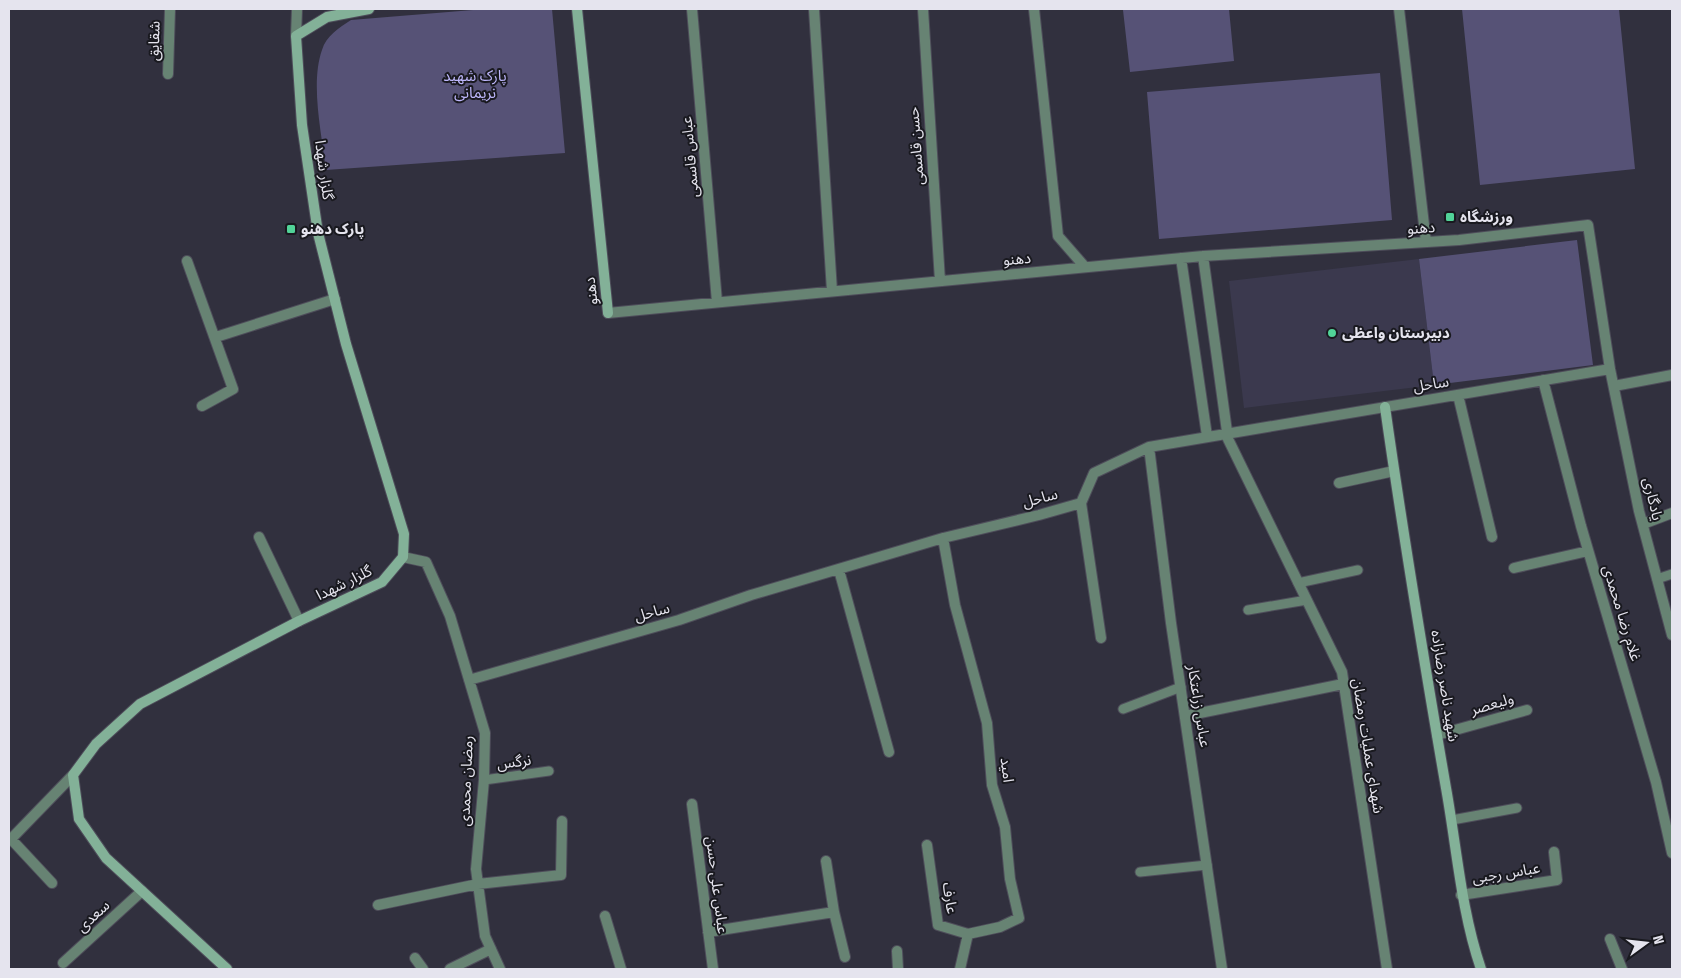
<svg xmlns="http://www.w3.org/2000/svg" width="1681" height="978" viewBox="0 0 1681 978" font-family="'Fira Sans Condensed','Noto Sans Arabic',sans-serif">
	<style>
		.built { fill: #3b394e }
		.green { fill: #565276 }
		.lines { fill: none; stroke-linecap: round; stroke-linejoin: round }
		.lane-casing { stroke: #4e4d5a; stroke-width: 11 }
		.street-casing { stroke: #4e4d5a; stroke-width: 12 }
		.secondary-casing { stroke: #4e4d5a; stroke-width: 12 }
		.lane { stroke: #678373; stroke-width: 9 }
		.street { stroke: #678373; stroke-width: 10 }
		.secondary { stroke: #83b198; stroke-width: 10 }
		.poi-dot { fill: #51d398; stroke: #19191f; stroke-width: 2 }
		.labels { text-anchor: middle; stroke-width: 4; stroke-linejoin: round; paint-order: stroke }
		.street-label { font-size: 15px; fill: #e5e4ee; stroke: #19191f }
		.park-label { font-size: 15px; fill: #bfb8fd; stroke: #19191f }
		.poi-label { font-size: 15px; font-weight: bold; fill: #e5e4ee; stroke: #19191f; text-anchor: start }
	</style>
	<rect width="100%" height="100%" fill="#31303e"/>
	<path class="built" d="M 1419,259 L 1434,385 L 1244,408 L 1229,281 Z"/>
	<path class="green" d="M 485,9 L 552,9 L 565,153 L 326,170 C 322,135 310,84 322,50 C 326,36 339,28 351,20 Z
		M 1229,9 L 1234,61 L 1130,72 L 1123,10 Z
		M 1462,9 L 1619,9 L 1635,169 L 1480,185 Z
		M 1380,73 L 1392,220 L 1159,239 L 1147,92 Z
		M 1577,240 L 1593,365 L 1434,385 L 1419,259 Z"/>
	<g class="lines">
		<g class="lane-casing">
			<path id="lane" d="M 1657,579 L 1672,574
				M 1298,583 L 1358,570
				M 1248,610 L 1307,600
				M 1123,709 L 1181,687
				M 484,780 L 549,771
				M 1452,820 L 1517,808
				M 1140,872 L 1207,865"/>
		</g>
		<g class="street-casing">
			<path id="street" d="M 692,9 L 717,302
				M 814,9 L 832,291
				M 923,9 L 940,281
				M 1034,9 L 1058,236 L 1085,267
				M 1399,9 L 1426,242
				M 296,36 L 297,9
				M 168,74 L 170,9
				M 1203,256 L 1228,439 L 1342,672 L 1387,969
				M 1181,258 L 1207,436
				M 187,261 L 233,389 L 202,406
				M 608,313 L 1203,256 L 1459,240 L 1588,225 L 1610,369 L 1639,511 L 1672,635
				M 216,337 L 335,299
				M 1543,380 L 1581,526 L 1656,782 L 1672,853
				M 1614,386 L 1672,375
				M 1458,395 L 1492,537
				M 1149,447 L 1171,623 L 1222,969
				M 1339,483 L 1394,471
				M 1081,503 L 1101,638
				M 1643,524 L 1672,513
				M 259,537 L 299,621
				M 943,538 L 955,605 L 987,723 L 992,785 L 1005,827 L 1010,879 L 1019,918 L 1000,927 L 968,934 L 960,969
				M 403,557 L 426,562 L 450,616 L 485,733 L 484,780 L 476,869 L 485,936 L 500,969
				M 1514,568 L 1588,551
				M 839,570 L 889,752
				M 469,680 L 679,620 L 751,595 L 943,538 L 1039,515 L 1081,503 L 1094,473 L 1149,447 L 1610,369
				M 1185,716 L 1343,684
				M 1437,735 L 1527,710
				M 692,804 L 713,969
				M 927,845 L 938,925 L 968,934
				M 826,861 L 834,912 L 845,957
				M 52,883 L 11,839 L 73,775
				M 1461,895 L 1557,880 L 1554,852
				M 378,905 L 478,884 L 561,875 L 562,821
				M 605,916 L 621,969
				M 708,932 L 834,912
				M 1610,939 L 1622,969
				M 897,951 L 898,969
				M 415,958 L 423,969
				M 63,963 L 142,891
				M 450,969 L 491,949"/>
		</g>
		<g class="secondary-casing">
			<path id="secondary" d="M 577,9 L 608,313
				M 1385,407 C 1403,534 1424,661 1446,788 C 1457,849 1461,910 1481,969
				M 227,969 L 106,858 L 79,819 L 73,775 L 96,744 L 140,704 L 299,621 L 382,582 L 403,557 L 404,534 L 346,344 L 318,233 L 302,125 L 296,36 L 327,17 L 369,9"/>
		</g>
		<use href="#lane" class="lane"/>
		<use href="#street" class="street"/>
		<use href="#secondary" class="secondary"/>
	</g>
	<g class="poi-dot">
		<rect x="1445" y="212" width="10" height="10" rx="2.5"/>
		<rect x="286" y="224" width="10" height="10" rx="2.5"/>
		<circle cx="1332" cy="333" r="5"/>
	</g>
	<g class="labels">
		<g class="street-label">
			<text transform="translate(154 41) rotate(-88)" y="5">شقایق</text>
			<text transform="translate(916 146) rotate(-94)" y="5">حسن قاسمی</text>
			<text transform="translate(690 157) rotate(-95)" y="5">عباس قاسمی</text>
			<text transform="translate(324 170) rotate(82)" y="5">گلزار شهدا</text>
			<text transform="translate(1421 228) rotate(-4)" y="5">دهنو</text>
			<text transform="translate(1017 259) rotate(-5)" y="5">دهنو</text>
			<text transform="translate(591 291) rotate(-96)" y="5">دهنو</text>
			<text transform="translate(1431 384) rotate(-9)" y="5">ساحل</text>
			<text transform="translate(1040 498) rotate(-15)" y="5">ساحل</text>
			<text transform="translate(1653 499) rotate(77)" y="5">یادگاری</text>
			<text transform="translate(344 583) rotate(-26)" y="5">گلزار شهدا</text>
			<text transform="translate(652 612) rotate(-15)" y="5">ساحل</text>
			<text transform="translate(1622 613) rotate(73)" y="5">غلام رضا محمدی</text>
			<text transform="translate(1445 686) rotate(81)" y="5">شهید ناصر رضازاده</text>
			<text transform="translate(1492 704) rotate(-16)" y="5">ولیعصر</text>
			<text transform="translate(1199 706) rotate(81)" y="5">عباس زراعتکار</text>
			<text transform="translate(1368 746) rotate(81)" y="5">شهدای عملیات رمضان</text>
			<text transform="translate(514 762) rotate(-8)" y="5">نرگس</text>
			<text transform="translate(1007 770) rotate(83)" y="5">امید</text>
			<text transform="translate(466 781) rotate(-88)" y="5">رمضان محمدی</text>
			<text transform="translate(1506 873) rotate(-9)" y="5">عباس رجبی</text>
			<text transform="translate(717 885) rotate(83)" y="5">عباس علی حسن</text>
			<text transform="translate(950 898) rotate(82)" y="5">عارف</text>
			<text transform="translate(93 916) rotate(-43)" y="5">سعدی</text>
		</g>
		<g class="park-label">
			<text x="475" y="81">پارک شهید<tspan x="475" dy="17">نریمانی</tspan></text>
		</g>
		<g class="poi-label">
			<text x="1460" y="222">ورزشگاه</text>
			<text x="301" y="234">پارک دهنو</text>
			<text x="1342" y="338">دبیرستان واعظی</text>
		</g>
	</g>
	<rect width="1681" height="978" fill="none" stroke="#e5e4ee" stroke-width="20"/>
	<g transform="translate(1646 943) rotate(75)" stroke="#19191f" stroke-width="4" paint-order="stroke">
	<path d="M0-4L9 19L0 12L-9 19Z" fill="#e5e4ee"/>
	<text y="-8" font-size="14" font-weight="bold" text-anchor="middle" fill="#e5e4ee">N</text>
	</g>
</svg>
